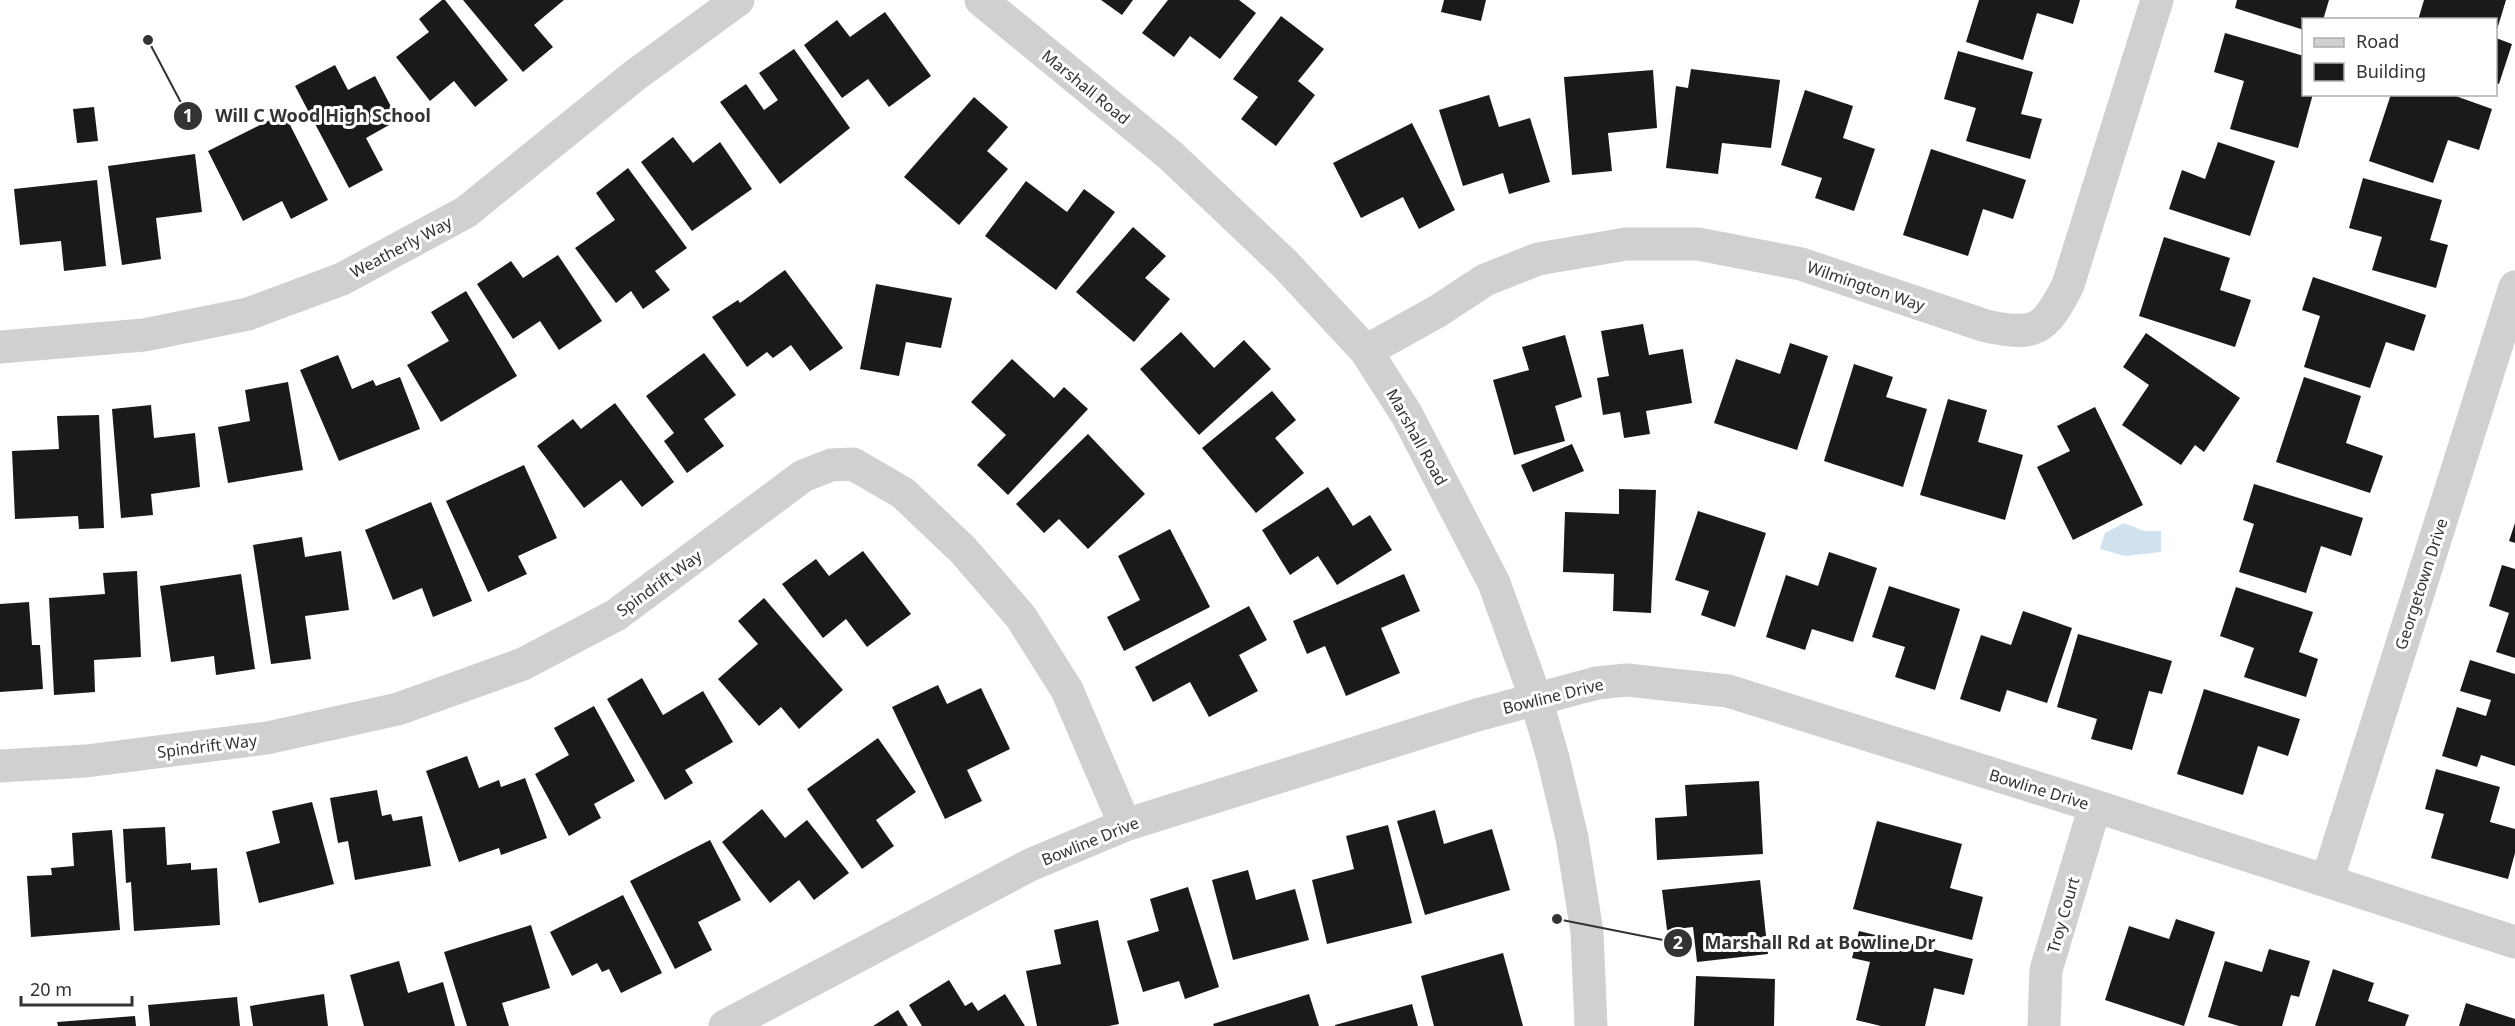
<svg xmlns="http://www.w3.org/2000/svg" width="2515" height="1026" viewBox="0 0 2515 1026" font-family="'Noto Sans',sans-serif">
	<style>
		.water { fill: #cfe2ee }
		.building { fill: #1a1a1a }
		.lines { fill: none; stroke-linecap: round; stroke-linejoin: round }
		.minor { stroke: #d0d0d0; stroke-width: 33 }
		.labels { text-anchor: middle; stroke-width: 6; stroke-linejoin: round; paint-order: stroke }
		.street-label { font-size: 16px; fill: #333; stroke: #fff }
		.leader { fill: none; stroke: #333; stroke-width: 2 }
		.callout-dot { fill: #333; stroke: #fff; stroke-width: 2 }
		.mark-label { font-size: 18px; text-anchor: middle; font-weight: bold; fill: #fff }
		.callout-label { font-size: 18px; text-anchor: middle; font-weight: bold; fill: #333; stroke: #fff; stroke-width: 6; stroke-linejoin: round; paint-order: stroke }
	</style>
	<rect width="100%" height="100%" fill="#fff"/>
	<path class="water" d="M 2124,523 L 2144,531 L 2161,531 L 2161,552 L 2125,556 L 2100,549 L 2105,533 Z"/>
	<path class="building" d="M 442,0 L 445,0 L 508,80 L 475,107 L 454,81 L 430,101 L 396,57 L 429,32 L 419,19 Z
		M 463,0 L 564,0 L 534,25 L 553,47 L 523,72 Z
		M 1101,0 L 1133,0 L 1122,15 Z
		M 1168,0 L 1239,0 L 1256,13 L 1220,59 L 1190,36 L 1174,57 L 1142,33 Z
		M 1444,0 L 1486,0 L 1481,21 L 1441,12 Z
		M 1979,0 L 2080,0 L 2073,24 L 2037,13 L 2023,60 L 1966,42 Z
		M 2237,0 L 2329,0 L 2323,20 L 2304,20 L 2304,30 L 2235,8 Z
		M 2424,0 L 2506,0 L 2496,33 L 2496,20 L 2418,20 Z
		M 885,12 L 931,76 L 889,107 L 868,79 L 842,98 L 804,45 L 837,20 L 850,37 Z
		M 1281,16 L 1324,49 L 1298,81 L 1315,95 L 1276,146 L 1241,119 L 1258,97 L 1233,79 Z
		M 2225,33 L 2304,56 L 2304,94 L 2313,94 L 2298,148 L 2230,129 L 2244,81 L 2214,72 Z
		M 2496,38 L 2512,44 L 2499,84 L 2496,83 Z
		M 794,49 L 850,128 L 780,184 L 720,102 L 746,84 L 764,110 L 778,100 L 759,73 Z
		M 1958,51 L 2033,72 L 2021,114 L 2042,119 L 2030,159 L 1966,141 L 1976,108 L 1944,99 Z
		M 335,65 L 348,90 L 375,76 L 398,120 L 366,138 L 383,170 L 349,188 L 295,86 Z
		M 1691,69 L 1780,80 L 1771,148 L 1722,143 L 1718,174 L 1666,168 L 1676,86 L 1688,88 Z
		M 1653,70 L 1657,128 L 1608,133 L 1612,171 L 1572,175 L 1564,77 Z
		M 1805,90 L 1853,106 L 1843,138 L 1875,149 L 1854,211 L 1815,198 L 1822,178 L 1781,165 Z
		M 2391,94 L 2450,94 L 2492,109 L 2479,150 L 2448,140 L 2433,183 L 2369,161 Z
		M 1489,95 L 1499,127 L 1530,118 L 1550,182 L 1509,194 L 1503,173 L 1463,186 L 1439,110 Z
		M 974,97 L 1008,127 L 987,151 L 1008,169 L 959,225 L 904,177 Z
		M 94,107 L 98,141 L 77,143 L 73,109 Z
		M 284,113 L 328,200 L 291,219 L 282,201 L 243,221 L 208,151 Z
		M 1412,123 L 1455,210 L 1419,229 L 1403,197 L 1361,218 L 1333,163 Z
		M 673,137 L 693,163 L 720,142 L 752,189 L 692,231 L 641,162 Z
		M 2218,142 L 2275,161 L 2250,236 L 2169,209 L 2182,170 L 2205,179 Z
		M 1931,149 L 2026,180 L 2013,219 L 1983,209 L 1968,256 L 1903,235 Z
		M 195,154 L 202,212 L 156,218 L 161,259 L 122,265 L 108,166 Z
		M 628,168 L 687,248 L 655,271 L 670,290 L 643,309 L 631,291 L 616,303 L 575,248 L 615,220 L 596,193 Z
		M 2363,178 L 2442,200 L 2430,240 L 2448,245 L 2436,288 L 2372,270 L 2382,237 L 2349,228 Z
		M 97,180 L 106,266 L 64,271 L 61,241 L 20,245 L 14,189 Z
		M 1026,181 L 1067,212 L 1084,189 L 1115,212 L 1056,290 L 985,236 Z
		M 1133,227 L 1166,256 L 1145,278 L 1170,299 L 1134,342 L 1076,292 Z
		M 2164,237 L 2230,258 L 2220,290 L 2251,300 L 2235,347 L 2139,316 Z
		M 558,255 L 602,321 L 559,350 L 540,321 L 513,339 L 477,284 L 511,261 L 523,278 Z
		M 785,270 L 843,348 L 810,371 L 791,345 L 773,358 L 767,352 L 747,367 L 712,317 L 738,300 L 740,303 Z
		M 2313,277 L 2426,315 L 2414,351 L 2386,342 L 2370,388 L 2304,367 L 2320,316 L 2302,310 Z
		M 876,284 L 952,298 L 941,348 L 906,342 L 899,376 L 860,369 Z
		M 466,291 L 517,376 L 441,422 L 407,365 L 449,341 L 431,312 Z
		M 1643,324 L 1649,355 L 1683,349 L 1692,403 L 1646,411 L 1650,434 L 1624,438 L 1620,412 L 1603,415 L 1597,378 L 1609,376 L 1601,331 Z
		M 1181,332 L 1214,368 L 1244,340 L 1271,369 L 1199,435 L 1140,369 Z
		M 2146,333 L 2240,398 L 2204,452 L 2195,445 L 2181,465 L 2122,425 L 2149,385 L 2123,367 Z
		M 1565,335 L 1582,397 L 1555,406 L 1565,441 L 1514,455 L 1493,380 L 1529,370 L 1522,347 Z
		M 1790,343 L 1828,356 L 1797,450 L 1714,423 L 1736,359 L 1780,374 Z
		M 704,353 L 736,395 L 704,419 L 724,446 L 687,473 L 664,441 L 674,433 L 646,396 Z
		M 338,355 L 352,389 L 373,380 L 376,386 L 400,377 L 420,429 L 339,461 L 300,370 Z
		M 1012,359 L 1054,398 L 1064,387 L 1088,409 L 1008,495 L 977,465 L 1006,435 L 971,402 Z
		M 1854,364 L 1893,377 L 1886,397 L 1927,409 L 1903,487 L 1824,461 Z
		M 2304,377 L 2361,396 L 2346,443 L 2383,456 L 2370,493 L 2276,462 Z
		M 288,382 L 303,470 L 228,483 L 218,427 L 250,421 L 245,390 Z
		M 1272,391 L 1296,420 L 1275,438 L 1304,473 L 1256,513 L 1202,448 Z
		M 1948,399 L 1987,410 L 1978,442 L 2023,455 L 2005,520 L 1920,495 Z
		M 615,403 L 674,482 L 642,507 L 621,480 L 584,508 L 537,446 L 573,419 L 581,429 Z
		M 151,405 L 154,438 L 195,433 L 200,487 L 151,494 L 153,515 L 121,518 L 112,409 Z
		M 2095,407 L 2143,505 L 2073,540 L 2037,467 L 2070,451 L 2057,426 Z
		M 99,415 L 104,528 L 79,529 L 78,516 L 15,519 L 12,451 L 59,449 L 57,416 Z
		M 1088,434 L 1145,494 L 1088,549 L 1059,519 L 1044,533 L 1016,504 Z
		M 1572,444 L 1584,471 L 1533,492 L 1521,465 Z
		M 524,465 L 557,538 L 518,556 L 527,574 L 488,592 L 446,501 Z
		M 2254,484 L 2363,518 L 2351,556 L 2321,546 L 2306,593 L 2239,572 L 2254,524 L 2243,520 Z
		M 1328,487 L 1353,526 L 1370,515 L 1392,550 L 1337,585 L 1318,556 L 1290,575 L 1262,530 Z
		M 1619,489 L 1656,490 L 1651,613 L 1613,611 L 1614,574 L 1563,572 L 1565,512 L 1619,514 Z
		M 431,502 L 472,601 L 433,617 L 422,588 L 393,600 L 365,530 Z
		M 1698,511 L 1766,533 L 1735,627 L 1701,615 L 1709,591 L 1675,580 Z
		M 2515,523 L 2515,543 L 2509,541 Z
		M 1170,529 L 1210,607 L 1124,651 L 1107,617 L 1140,600 L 1118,556 Z
		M 302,537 L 305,557 L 341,551 L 349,610 L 305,616 L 311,659 L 271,664 L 253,545 Z
		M 863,551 L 911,614 L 867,647 L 846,619 L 823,638 L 782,584 L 816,559 L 829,576 Z
		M 1829,552 L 1877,568 L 1853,642 L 1812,629 L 1805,650 L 1766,637 L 1786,575 L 1818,586 Z
		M 2502,565 L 2515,569 L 2515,658 L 2496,652 L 2509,613 L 2489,606 Z
		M 137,571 L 141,657 L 94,660 L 95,692 L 54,695 L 49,598 L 105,594 L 103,573 Z
		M 241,574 L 255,669 L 216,675 L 214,656 L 171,662 L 160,586 Z
		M 1404,574 L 1420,611 L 1381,628 L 1400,673 L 1346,696 L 1325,646 L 1307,654 L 1293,621 Z
		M 1889,586 L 1960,609 L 1935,690 L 1895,677 L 1905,647 L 1872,637 Z
		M 2236,587 L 2313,612 L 2299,652 L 2318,659 L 2306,697 L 2244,677 L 2254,648 L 2220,636 Z
		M 764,598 L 843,690 L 799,729 L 781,707 L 759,726 L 718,679 L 758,644 L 738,621 Z
		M 29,602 L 32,645 L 40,645 L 43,689 L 0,692 L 0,604 Z
		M 1249,606 L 1267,640 L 1239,655 L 1258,691 L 1209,717 L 1190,682 L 1153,702 L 1135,667 Z
		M 2023,611 L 2072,628 L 2047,703 L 2007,690 L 2000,712 L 1960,699 L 1981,635 L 2011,645 Z
		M 2078,634 L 2172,661 L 2162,694 L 2149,691 L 2132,750 L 2091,739 L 2097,719 L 2057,707 Z
		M 2470,660 L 2515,674 L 2515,766 L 2481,755 L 2477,767 L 2442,756 L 2457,707 L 2486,716 L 2491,700 L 2460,691 Z
		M 642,678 L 663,715 L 703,691 L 733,742 L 685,770 L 693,783 L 665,800 L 607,699 Z
		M 938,685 L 947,704 L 981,688 L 1010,749 L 967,770 L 982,801 L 945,819 L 892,707 Z
		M 2204,689 L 2300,719 L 2288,756 L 2258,746 L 2243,795 L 2177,774 Z
		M 594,706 L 635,781 L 594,804 L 601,818 L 569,836 L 535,774 L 569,755 L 554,728 Z
		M 878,738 L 916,792 L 876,820 L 894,846 L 862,869 L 807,789 Z
		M 467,756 L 479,788 L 499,780 L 501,787 L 525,778 L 547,838 L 501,855 L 499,848 L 459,862 L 426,771 Z
		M 2436,769 L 2500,787 L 2490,822 L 2515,829 L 2515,853 L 2508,879 L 2431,858 L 2444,814 L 2425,809 Z
		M 1759,781 L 1763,854 L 1657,860 L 1655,818 L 1687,816 L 1685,785 Z
		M 377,790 L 382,816 L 391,814 L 393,821 L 422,816 L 431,866 L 355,880 L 348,841 L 338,843 L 330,798 Z
		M 312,802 L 334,884 L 259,903 L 246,852 L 280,843 L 272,811 Z
		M 762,809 L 785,838 L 807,820 L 849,873 L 814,900 L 799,880 L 770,903 L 722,842 Z
		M 1435,810 L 1444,844 L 1492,829 L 1510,890 L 1425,915 L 1397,821 Z
		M 1877,821 L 1962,844 L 1950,888 L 1983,897 L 1972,940 L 1853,909 Z
		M 1388,825 L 1412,923 L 1327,944 L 1312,880 L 1354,869 L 1346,836 Z
		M 165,827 L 167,865 L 191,863 L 191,870 L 217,868 L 220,925 L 134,931 L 131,882 L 126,883 L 123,829 Z
		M 112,830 L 120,930 L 31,937 L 27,876 L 52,875 L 51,868 L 74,866 L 72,833 Z
		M 710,840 L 741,900 L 698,922 L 712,950 L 675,969 L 630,881 Z
		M 1248,870 L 1256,900 L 1295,889 L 1309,940 L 1233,960 L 1212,880 Z
		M 1760,880 L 1768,954 L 1697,962 L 1693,927 L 1667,930 L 1662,890 Z
		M 1188,887 L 1219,987 L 1185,999 L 1179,981 L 1143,992 L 1127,941 L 1159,931 L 1150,899 Z
		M 623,895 L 662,973 L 621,993 L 609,969 L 602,972 L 597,963 L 572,976 L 550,932 Z
		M 2176,919 L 2215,932 L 2184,1026 L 2105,1000 L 2129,926 L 2169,939 Z
		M 1098,920 L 1119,1024 L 1109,1026 L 1037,1026 L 1026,971 L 1061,964 L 1054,930 Z
		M 531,925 L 550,988 L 502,1003 L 509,1026 L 467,1026 L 444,952 Z
		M 1859,931 L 1973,959 L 1964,995 L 1934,988 L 1925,1026 L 1881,1026 L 1856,1020 L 1870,962 L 1852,958 Z
		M 2269,949 L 2310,961 L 2299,997 L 2291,995 L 2282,1026 L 2239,1026 L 2208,1017 L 2225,961 L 2262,972 Z
		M 1503,953 L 1523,1026 L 1434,1026 L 1421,976 Z
		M 399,961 L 408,993 L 443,982 L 455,1026 L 364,1026 L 350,975 Z
		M 2333,969 L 2374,983 L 2368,1001 L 2409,1015 L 2405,1026 L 2315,1026 Z
		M 1696,976 L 1775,979 L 1774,1026 L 1694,1026 Z
		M 949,980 L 965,1006 L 972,1002 L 978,1011 L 1005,994 L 1025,1026 L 922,1026 L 909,1005 Z
		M 324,994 L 328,1026 L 253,1026 L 250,1006 Z
		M 1309,994 L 1319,1026 L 1214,1026 L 1213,1024 Z
		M 237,997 L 240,1026 L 150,1026 L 148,1005 Z
		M 2466,1003 L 2515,1019 L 2515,1026 L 2459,1026 Z
		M 1412,1004 L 1418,1026 L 1335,1026 L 1335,1025 Z
		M 898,1010 L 908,1026 L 873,1026 Z
		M 135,1016 L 136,1026 L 58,1026 L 57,1022 Z"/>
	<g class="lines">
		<path class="minor" d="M 981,0 L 1170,155 L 1285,264 L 1366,351 L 1407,415 L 1494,583 L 1536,699 L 1553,758 L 1572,838 L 1587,932 L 1591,1026
			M 0,347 L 144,335 L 248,314 L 342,279 L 466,212 L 634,76 L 738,0
			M 1366,351 L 1438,311 L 1485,280 L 1538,259 L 1626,244 L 1698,244 L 1801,264 L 1986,326 C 2036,337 2045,330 2068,285 L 2157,0
			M 0,766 L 86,761 L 267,738 L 398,709 L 523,664 L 616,615 L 803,476 L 831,465 L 853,464 L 903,493 L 963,550 L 1021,617 L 1067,690 L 1125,825
			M 2327,881 L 2515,287
			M 725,1026 L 1030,865 L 1125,825 L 1477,715 L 1597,683 L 1627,680 L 1728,691 L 2095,806 L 2515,942
			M 2044,1026 L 2046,970 L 2095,806"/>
	</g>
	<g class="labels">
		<g class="street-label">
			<text transform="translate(1086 87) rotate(39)" y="6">Marshall Road</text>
			<text transform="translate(401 247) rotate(-28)" y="6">Weatherly Way</text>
			<text transform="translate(1866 286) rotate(19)" y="6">Wilmington Way</text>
			<text transform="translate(1417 437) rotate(61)" y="6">Marshall Road</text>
			<text transform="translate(659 583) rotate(-36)" y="6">Spindrift Way</text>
			<text transform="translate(2421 584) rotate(-72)" y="6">Georgetown Drive</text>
			<text transform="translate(1553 696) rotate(-14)" y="6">Bowline Drive</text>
			<text transform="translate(207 746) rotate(-7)" y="6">Spindrift Way</text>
			<text transform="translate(2039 789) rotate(17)" y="6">Bowline Drive</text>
			<text transform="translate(1090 841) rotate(-22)" y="6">Bowline Drive</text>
			<text transform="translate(2063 915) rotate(-74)" y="6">Troy Court</text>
		</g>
	</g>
	<path class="leader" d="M148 40L188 116M1557 919L1678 943"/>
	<g class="callout-dot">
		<circle cx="148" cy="40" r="6"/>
		<circle cx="1557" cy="919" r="6"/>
		<circle cx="188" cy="116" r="15"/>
		<circle cx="1678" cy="943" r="15"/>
	</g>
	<g class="mark-label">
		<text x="188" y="122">1</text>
		<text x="1678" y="949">2</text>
	</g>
	<g class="callout-label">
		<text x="323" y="122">Will C Wood High School</text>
		<text x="1820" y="949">Marshall Rd at Bowline Dr</text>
	</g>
	<rect x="2302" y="18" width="195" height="78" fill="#ffffff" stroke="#adadad" stroke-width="1.5"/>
	<rect x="2314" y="38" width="30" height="9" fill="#d0d0d0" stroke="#adadad" stroke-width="1.5"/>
	<text x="2356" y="48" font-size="18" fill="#333333">Road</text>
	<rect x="2314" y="63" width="30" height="18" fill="#1a1a1a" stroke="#adadad" stroke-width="1.5"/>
	<text x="2356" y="78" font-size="18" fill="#333333">Building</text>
	<path d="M21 996v9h111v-9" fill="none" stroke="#333333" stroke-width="3"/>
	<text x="30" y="996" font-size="18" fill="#333333" stroke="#ffffff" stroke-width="4.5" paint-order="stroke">20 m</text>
</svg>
